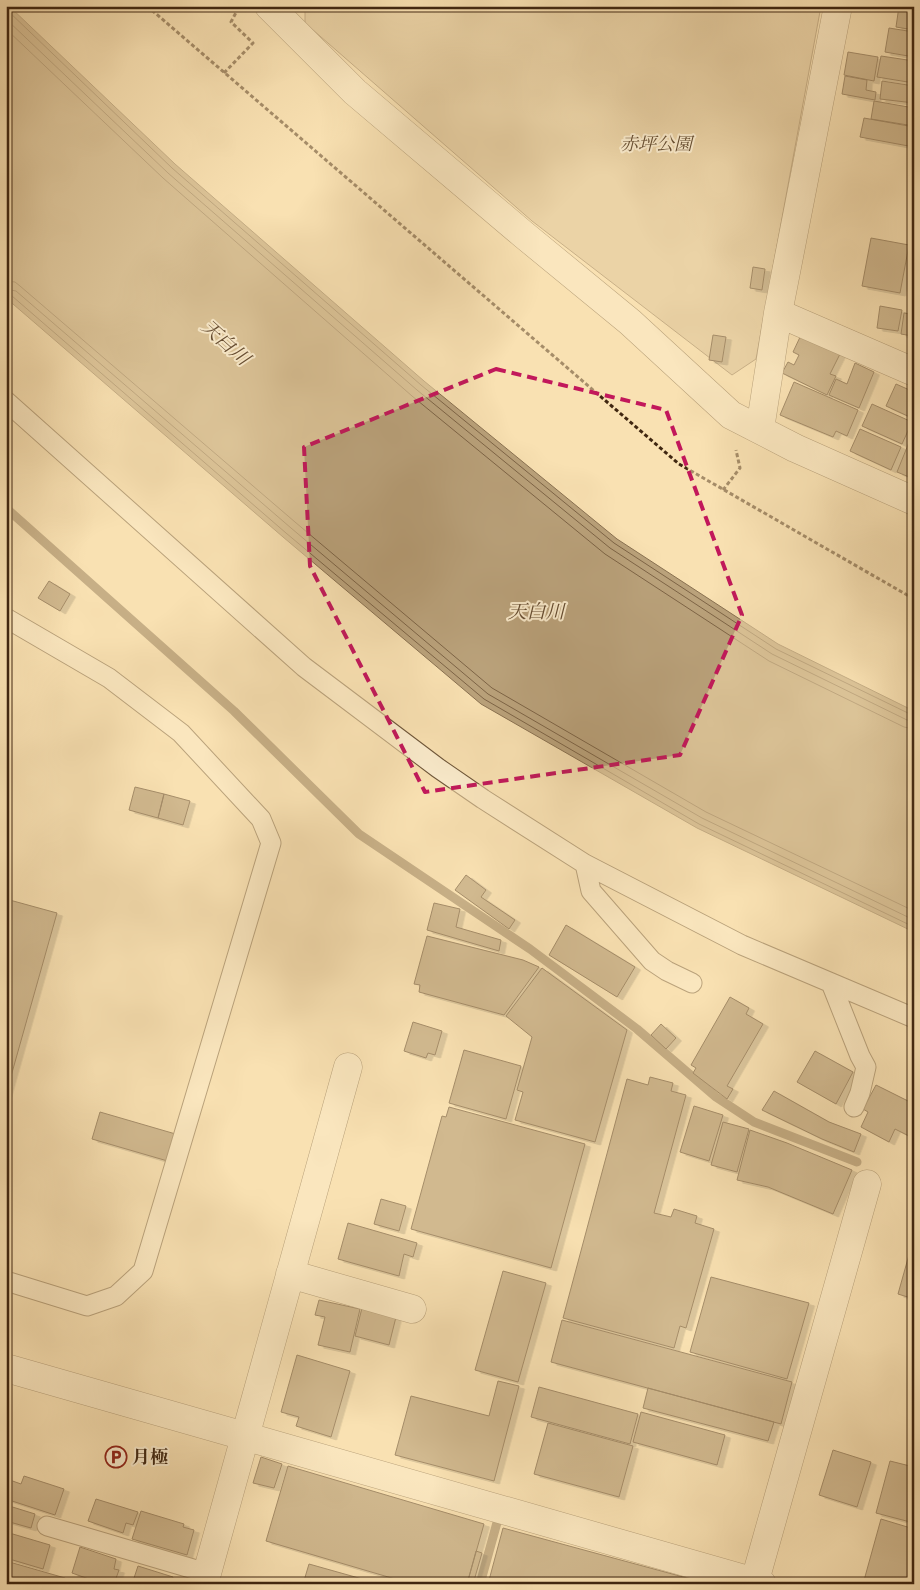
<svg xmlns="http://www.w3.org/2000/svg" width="920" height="1590" viewBox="0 0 920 1590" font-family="'IM FELL French Canon','Noto Serif JP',serif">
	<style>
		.green { fill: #dac197; stroke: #8d7454 }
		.water { fill: #baa27b; stroke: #897151 }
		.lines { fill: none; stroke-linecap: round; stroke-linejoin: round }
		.shore { stroke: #7d6446; stroke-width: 1 }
		.stream { stroke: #897151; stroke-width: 9 }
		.building { fill: #a08865; stroke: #402711; filter: url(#shadow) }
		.lane-casing { stroke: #6e5639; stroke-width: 21 }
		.street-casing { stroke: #6e5639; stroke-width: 29 }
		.path { stroke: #402711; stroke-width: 3; stroke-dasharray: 4 2.5; stroke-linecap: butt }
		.lane { stroke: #fbeccd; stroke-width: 19 }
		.street { stroke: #fbeccd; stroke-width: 28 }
		.marked { fill: none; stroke: #c2185b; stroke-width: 4; stroke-dasharray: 10 6; stroke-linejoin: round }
		.labels { text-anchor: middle; stroke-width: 4; stroke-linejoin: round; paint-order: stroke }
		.park-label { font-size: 18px; font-style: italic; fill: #664e32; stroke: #fbeccd }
		.poi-label { font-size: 18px; font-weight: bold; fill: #402711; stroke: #fbeccd; text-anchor: start }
		.water-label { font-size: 19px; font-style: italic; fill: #654c31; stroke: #fbeccd }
	</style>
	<defs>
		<filter id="shadow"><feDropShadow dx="5.5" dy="3" stdDeviation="0" flood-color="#0004"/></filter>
	</defs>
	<rect width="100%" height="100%" fill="#f9e1b2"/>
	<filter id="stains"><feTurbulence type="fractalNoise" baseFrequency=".004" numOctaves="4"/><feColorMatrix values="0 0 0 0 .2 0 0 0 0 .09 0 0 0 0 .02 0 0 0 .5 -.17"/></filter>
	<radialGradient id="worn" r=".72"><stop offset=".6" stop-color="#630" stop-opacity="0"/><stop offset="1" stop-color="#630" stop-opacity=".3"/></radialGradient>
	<path class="green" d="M 305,6 L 821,6 L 756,359 L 732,375 L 532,221 L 305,23 Z"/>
	<path class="water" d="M 6,6 L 9,6 L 175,164 L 424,381 L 617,539 L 778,644 L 914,711 L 914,932 L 697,828 L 481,704 L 283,537 L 6,298 Z"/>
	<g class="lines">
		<path class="shore" d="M 6,9 L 172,168 L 421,385 L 614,543 L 776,649 L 910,714 L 914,715
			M 6,19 L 168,173 L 417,390 L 610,548 L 772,654 L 907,720 L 914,721
			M 6,29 L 163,178 L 412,396 L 605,554 L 769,661 L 904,727 L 914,729
			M 6,281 L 15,282 L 20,286 L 295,522 L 492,688 L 706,812 L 914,911
			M 6,289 L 16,291 L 291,528 L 488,694 L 702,818 L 914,920
			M 6,295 L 12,296 L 286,533 L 484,699 L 699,824 L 914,927"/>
		<path class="stream" d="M 6,508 L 234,711 L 359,834 L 530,949 L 637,1029 L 716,1097 L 754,1122 L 857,1162
			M 480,1584 L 498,1519"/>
	</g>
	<path class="building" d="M 899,6 L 914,6 L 914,30 L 896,27 Z
		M 889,28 L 914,32 L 914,57 L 885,52 Z
		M 848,52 L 878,57 L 874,81 L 844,75 Z
		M 881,56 L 914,61 L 914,83 L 877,77 Z
		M 845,76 L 867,80 L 866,90 L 876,92 L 875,100 L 842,94 Z
		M 882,81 L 914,86 L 914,103 L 880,99 Z
		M 874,101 L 914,108 L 914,126 L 871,119 Z
		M 864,118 L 914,127 L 914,147 L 860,137 Z
		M 871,238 L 909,245 L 900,293 L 862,286 Z
		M 753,267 L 765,269 L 762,290 L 750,288 Z
		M 880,306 L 902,310 L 898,331 L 877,328 Z
		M 904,313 L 914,315 L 914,345 L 911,344 L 912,336 L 901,334 Z
		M 713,335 L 726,337 L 722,362 L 709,360 Z
		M 801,335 L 840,354 L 830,374 L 836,376 L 827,395 L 782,373 L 788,362 L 794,365 L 799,355 L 793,352 Z
		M 855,363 L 874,372 L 859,408 L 829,395 L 836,379 L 847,384 Z
		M 794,382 L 858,410 L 847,436 L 836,431 L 833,437 L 780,415 Z
		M 896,384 L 914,392 L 914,415 L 912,418 L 886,406 Z
		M 872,404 L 912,422 L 902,444 L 862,426 Z
		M 860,429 L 901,447 L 891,470 L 850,451 Z
		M 914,430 L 914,479 L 897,472 Z
		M 49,581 L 70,594 L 60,611 L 38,598 Z
		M 135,787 L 164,794 L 158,818 L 129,810 Z
		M 164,794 L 190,801 L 183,825 L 158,818 Z
		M 466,875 L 486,890 L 481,897 L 515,920 L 509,929 L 455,890 Z
		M 6,899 L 57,913 L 6,1094 Z
		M 434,903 L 460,909 L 456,927 L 501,940 L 499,951 L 427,930 Z
		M 566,925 L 635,967 L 617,997 L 549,955 Z
		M 427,936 L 523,960 L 539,967 L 504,1015 L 419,992 L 420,985 L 414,984 Z
		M 542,968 L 627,1030 L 595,1142 L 515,1120 L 523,1092 L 517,1090 L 532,1037 L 506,1016 Z
		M 730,997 L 749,1008 L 746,1014 L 763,1024 L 727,1086 L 733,1089 L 727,1099 L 693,1073 L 696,1068 L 691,1065 Z
		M 413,1022 L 442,1031 L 435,1055 L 428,1053 L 426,1058 L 404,1051 Z
		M 661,1024 L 676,1038 L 666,1049 L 651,1035 Z
		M 464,1050 L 521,1066 L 506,1119 L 449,1103 Z
		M 815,1051 L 853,1072 L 836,1104 L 797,1082 Z
		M 650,1077 L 673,1083 L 671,1091 L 686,1095 L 654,1213 L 671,1217 L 674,1209 L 697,1216 L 695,1223 L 714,1229 L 686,1328 L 680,1326 L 674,1348 L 563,1318 L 627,1079 L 648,1085 Z
		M 876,1085 L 914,1104 L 914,1132 L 911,1137 L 895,1129 L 889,1142 L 861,1127 L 868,1112 L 863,1109 Z
		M 774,1091 L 829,1122 L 861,1134 L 854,1152 L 822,1139 L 762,1110 Z
		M 694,1106 L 723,1115 L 709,1161 L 680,1152 Z
		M 449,1107 L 585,1144 L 551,1268 L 411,1229 L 442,1116 L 446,1117 Z
		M 100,1112 L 179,1135 L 171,1162 L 92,1139 Z
		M 723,1122 L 749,1129 L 737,1172 L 711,1165 Z
		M 750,1130 L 787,1143 L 852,1170 L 833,1214 L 768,1187 L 737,1180 Z
		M 381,1199 L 406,1206 L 399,1231 L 374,1224 Z
		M 348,1223 L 417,1243 L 413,1257 L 404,1254 L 399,1276 L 338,1259 Z
		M 914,1237 L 914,1299 L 898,1294 Z
		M 503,1271 L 546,1283 L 518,1382 L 475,1370 Z
		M 711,1277 L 809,1303 L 787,1379 L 690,1352 Z
		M 319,1300 L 360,1309 L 350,1352 L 318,1345 L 325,1317 L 315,1315 Z
		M 362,1308 L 396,1317 L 389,1345 L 355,1336 Z
		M 562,1320 L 792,1382 L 781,1424 L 551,1362 Z
		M 297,1355 L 350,1371 L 331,1437 L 296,1426 L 299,1417 L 281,1412 Z
		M 498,1381 L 519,1386 L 494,1481 L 395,1455 L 411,1396 L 489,1416 Z
		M 539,1387 L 638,1414 L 630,1444 L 531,1417 Z
		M 648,1388 L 774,1422 L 768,1441 L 643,1408 Z
		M 641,1412 L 725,1435 L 717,1465 L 633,1442 Z
		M 548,1423 L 633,1446 L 619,1497 L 534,1474 Z
		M 833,1450 L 871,1462 L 857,1507 L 819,1495 Z
		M 261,1457 L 282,1464 L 274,1488 L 253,1483 Z
		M 890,1461 L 914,1467 L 914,1523 L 876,1513 Z
		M 288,1466 L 484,1524 L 467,1584 L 412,1584 L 266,1541 Z
		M 24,1476 L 64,1489 L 55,1515 L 6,1499 L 7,1479 L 21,1484 Z
		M 96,1499 L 138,1512 L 133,1525 L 126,1523 L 123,1533 L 88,1521 Z
		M 6,1505 L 35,1514 L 31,1528 L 6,1521 Z
		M 141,1511 L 184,1524 L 183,1527 L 194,1530 L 187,1555 L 132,1539 Z
		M 881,1519 L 914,1529 L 914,1584 L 863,1584 Z
		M 503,1528 L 709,1584 L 488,1584 Z
		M 6,1532 L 50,1545 L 43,1569 L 6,1558 Z
		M 80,1547 L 116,1559 L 114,1569 L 119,1570 L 114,1584 L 103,1584 L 72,1573 Z
		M 476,1551 L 482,1553 L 473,1584 L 467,1584 Z
		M 6,1561 L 65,1578 L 64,1584 L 6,1584 Z
		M 309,1564 L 380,1584 L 303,1584 Z
		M 138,1566 L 173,1577 L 172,1580 L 180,1582 L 180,1584 L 132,1584 Z
		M 65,1579 L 81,1584 L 64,1584 Z"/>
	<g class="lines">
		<g class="lane-casing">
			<path id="lane" d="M 6,401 L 304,667 L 438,768 L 483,799 L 585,864 L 742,945 L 914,1018
				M 6,618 L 109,678 L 181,733 L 261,819 L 271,843 L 143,1271 L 116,1296 L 87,1306 L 6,1281
				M 585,864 L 591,891 L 652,961 L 667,971 L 692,983
				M 831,983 L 860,1056 L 866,1067 L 860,1093 L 854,1107
				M 47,1526 L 207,1573"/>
		</g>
		<g class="street-casing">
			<path id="street" d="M 269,6 L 355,92 L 524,235 L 630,322 L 731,415 L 795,448 L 914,501
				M 778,313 L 914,372
				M 760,429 L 778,313 L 838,6
				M 290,1274 L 412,1309
				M 6,1368 L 762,1584
				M 204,1584 L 348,1067
				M 754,1584 L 867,1184"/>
		</g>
		<path class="path" d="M 147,6 L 679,464 L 914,599
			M 224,73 L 253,43 L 231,22 L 239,7
			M 723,490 L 740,468 L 736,450"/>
		<use href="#lane" class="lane"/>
		<use href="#street" class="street"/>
	</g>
	<path d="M0 0H920V1590H0ZM 496,369 L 666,410 L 742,615 L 680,755 L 425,792 L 310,566 L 304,447 Z" fill="#f9e1b2" fill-opacity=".55" fill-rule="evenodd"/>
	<path class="marked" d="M 496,369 L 666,410 L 742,615 L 680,755 L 425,792 L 310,566 L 304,447 Z"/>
	<defs>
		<g id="parking-ring" transform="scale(1.125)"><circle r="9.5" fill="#fbeccd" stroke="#8f2418" stroke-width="1.5"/><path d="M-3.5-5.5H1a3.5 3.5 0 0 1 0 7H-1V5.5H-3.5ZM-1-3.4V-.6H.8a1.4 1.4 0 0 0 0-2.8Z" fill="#8f2418"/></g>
	</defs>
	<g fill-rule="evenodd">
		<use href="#parking-ring" x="116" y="1457"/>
	</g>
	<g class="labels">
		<g class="park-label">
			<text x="656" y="150">赤坪公園</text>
		</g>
		<g class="poi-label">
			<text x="132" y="1463">月極</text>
		</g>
		<g class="water-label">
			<text transform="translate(226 342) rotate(42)" y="7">天白川</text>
			<text x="536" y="618">天白川</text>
		</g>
	</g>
	<rect width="920" height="1590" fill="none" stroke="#f9e1b2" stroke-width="25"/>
	<rect x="8" y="8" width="905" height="1575" fill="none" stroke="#402711" stroke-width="2.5"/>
	<rect x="12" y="12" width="895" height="1565" fill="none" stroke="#402711"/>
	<rect width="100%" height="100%" filter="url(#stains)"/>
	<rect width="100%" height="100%" fill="url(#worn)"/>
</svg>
